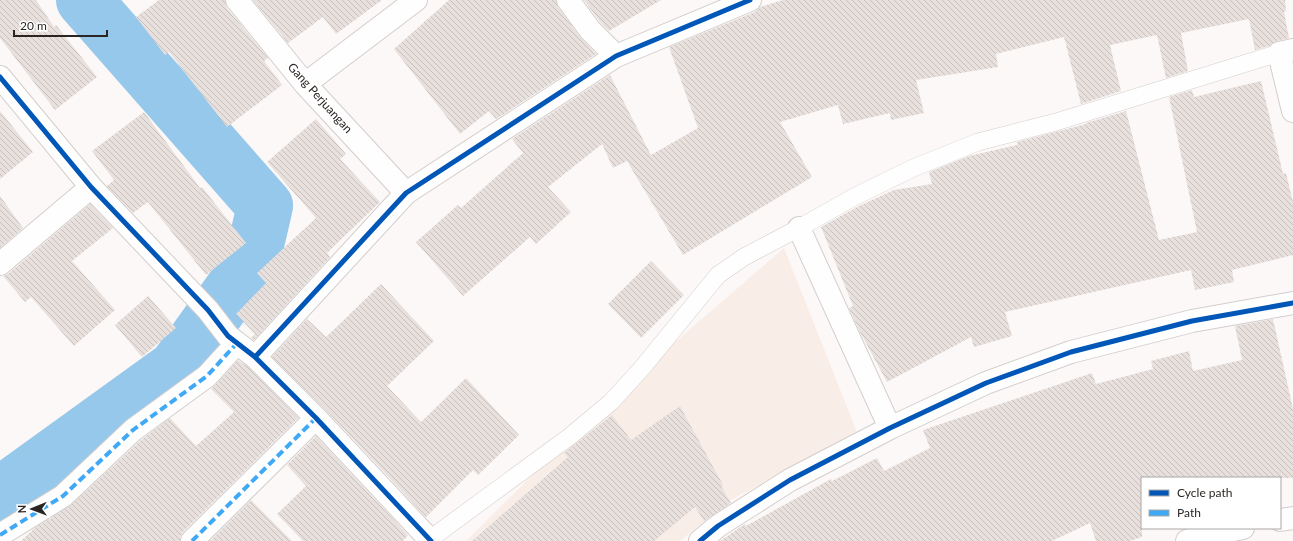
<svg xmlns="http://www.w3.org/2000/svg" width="1293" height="541" viewBox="0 0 1293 541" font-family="Lato,sans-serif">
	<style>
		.built { fill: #f9ede7 }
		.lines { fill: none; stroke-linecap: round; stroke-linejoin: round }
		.river { stroke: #96c8eb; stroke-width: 56 }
		.building { fill: url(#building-back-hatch) }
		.service-casing { stroke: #d3cecc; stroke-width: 18 }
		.minor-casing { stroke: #d3cecc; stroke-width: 24 }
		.service { stroke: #fffefe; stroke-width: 17 }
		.minor { stroke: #fffefe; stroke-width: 22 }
		.quiet { stroke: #3fa9f5; stroke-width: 4; stroke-dasharray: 8 4; stroke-linecap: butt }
		.cycleway-casing { stroke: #fff; stroke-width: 8 }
		.cycleway { stroke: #0057b8; stroke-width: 5 }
		.labels { text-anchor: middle; stroke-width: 3.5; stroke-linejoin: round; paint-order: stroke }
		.street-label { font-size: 12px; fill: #2a2522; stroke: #fff }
	</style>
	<defs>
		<pattern id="building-back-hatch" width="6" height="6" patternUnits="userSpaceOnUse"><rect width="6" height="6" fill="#e8e0dd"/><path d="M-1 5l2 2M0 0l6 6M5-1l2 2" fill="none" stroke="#c7c0bd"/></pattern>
	</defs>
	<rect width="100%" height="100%" fill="#fcf8f7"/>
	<path class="built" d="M 784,248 L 857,432 L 729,501 L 680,541 L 466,541 L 607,401 Z"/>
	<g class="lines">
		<path class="river" d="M 0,495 L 176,368 L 252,262 L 265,206 L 84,0"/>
	</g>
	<path class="building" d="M 0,0 L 36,0 L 54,27 L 56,25 L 97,77 L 55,110 L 0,38 Z
		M 159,0 L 225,0 L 227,8 L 268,58 L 264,61 L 282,85 L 227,127 L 169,52 L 165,55 L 136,17 Z
		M 253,0 L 382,0 L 336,34 L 323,17 L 288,43 Z
		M 449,0 L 556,0 L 558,7 L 580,37 L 596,54 L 496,119 L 489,111 L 460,134 L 394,49 Z
		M 584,0 L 661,0 L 609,31 L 600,22 Z
		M 783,0 L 1285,0 L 1286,11 L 1284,12 L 1289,38 L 1276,41 L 1269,46 L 1255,50 L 1249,19 L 1181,33 L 1188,71 L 1166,78 L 1157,35 L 1110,45 L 1121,91 L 1081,104 L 1064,37 L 996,54 L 998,67 L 916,80 L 924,113 L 891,120 L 890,113 L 843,124 L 838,105 L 780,122 L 812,177 L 683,255 L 627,161 L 613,168 L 602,144 L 548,187 L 571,212 L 536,244 L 530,237 L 463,296 L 416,242 L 458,205 L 461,208 L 523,153 L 512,139 L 610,75 L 651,155 L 698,128 L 669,47 L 755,12 L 760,7 Z
		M 1261,81 L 1283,174 L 1286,173 L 1293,202 L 1293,255 L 1232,270 L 1234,282 L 1195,290 L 1191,270 L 1005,312 L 1012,336 L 974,347 L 971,337 L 887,382 L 860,332 L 849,308 L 853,306 L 821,227 L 859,206 L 894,190 L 932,184 L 929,172 L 969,156 L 1017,145 L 1017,142 L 1086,124 L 1086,123 L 1126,111 L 1159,240 L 1197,232 L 1169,97 L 1192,90 L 1194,97 Z
		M 0,111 L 33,152 L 0,179 Z
		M 144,112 L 200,188 L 202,187 L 246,243 L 206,275 L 148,202 L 133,213 L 107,186 L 114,180 L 92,151 Z
		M 316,119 L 346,154 L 340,159 L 380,202 L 327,253 L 330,257 L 254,340 L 251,338 L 255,334 L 236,314 L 266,283 L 257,273 L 316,218 L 267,162 Z
		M 0,196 L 23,228 L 0,248 Z
		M 90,204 L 113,228 L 72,261 L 115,310 L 74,346 L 31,297 L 25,302 L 3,276 L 8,274 Z
		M 651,261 L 684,295 L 641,338 L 608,304 Z
		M 381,284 L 434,341 L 387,386 L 421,422 L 466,378 L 519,435 L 478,475 L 473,470 L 426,517 L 325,409 L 272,357 L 307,319 L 326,337 Z
		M 148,296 L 176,328 L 142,357 L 115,325 Z
		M 1273,319 L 1293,409 L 1293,478 L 1142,478 L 1142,537 L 1130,541 L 1096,541 L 1090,523 L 1052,541 L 720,541 L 745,524 L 746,526 L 831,479 L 832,481 L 877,458 L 884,471 L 930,448 L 923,430 L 1092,373 L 1096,384 L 1153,369 L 1151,361 L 1189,351 L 1193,371 L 1242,360 L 1235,326 Z
		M 238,360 L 247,366 L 298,418 L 183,532 L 180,537 L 180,541 L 21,541 L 36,527 L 71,505 L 141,440 L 170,418 L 196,446 L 234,412 L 211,389 L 216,384 Z
		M 680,406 L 723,485 L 721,486 L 731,503 L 704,521 L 695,507 L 654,541 L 472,541 L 568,457 L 564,453 L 612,415 L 631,440 Z
		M 316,436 L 408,535 L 403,541 L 303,541 L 277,514 L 306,486 L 287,465 Z
		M 251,500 L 292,541 L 210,541 Z"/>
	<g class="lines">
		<g class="service-casing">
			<path id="service" d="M 430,539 L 569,437 L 611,402 L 642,368 L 718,275 L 744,257 L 799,228 L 854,197 L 913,168 L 978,142 L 1056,122 L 1279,53"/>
		</g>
		<g class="minor-casing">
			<path id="minor" d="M 237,0 L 305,84 L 406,193
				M 568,0 L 590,30 L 616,56
				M 1293,50 L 1279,53 L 1293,111
				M 0,77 L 91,187 L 208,310 L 228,336 L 255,357 L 316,418 L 431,541
				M 305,84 L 416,0
				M 799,228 L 890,428
				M 0,264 L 91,187
				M 255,357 L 406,193 L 616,56 L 750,0
				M 1280,520 L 1293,518
				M 0,535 L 63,496 L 133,430 L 207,376 L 237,343
				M 192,541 L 316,418
				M 700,541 L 718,526 L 790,480 L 890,428 L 986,383 L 1071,352 L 1192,321 L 1293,303
				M 1187,541 L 1199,537 L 1243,528"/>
		</g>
		<use href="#service" class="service"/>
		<use href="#minor" class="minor"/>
		<path class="quiet" d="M 0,535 L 63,496 L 133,430 L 207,376 L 237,343
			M 192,541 L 316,418"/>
		<g class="cycleway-casing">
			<path id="cycleway" d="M 0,77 L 91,187 L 208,310 L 228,336 L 255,357 L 316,418 L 431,541
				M 255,357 L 406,193 L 616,56 L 750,0
				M 700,541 L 718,526 L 790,480 L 890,428 L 986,383 L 1071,352 L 1192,321 L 1293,303"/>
		</g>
		<use href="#cycleway" class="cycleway"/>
	</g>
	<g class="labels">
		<g class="street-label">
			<text transform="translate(320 98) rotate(48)" y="4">Gang Perjuangan</text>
		</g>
	</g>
	<rect x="1141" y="477" width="140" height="52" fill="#ffffff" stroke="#aaa8a7"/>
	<rect x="1149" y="490" width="20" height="6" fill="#0057b8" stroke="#aaa8a7"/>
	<text x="1177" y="497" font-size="12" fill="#2a2522">Cycle path</text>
	<rect x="1149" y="510" width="20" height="6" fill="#3fa9f5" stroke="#aaa8a7"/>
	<text x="1177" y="517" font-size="12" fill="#2a2522">Path</text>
	<g transform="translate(32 509) rotate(269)" stroke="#ffffff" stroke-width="3" paint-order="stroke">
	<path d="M0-3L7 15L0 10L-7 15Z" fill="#2a2522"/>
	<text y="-6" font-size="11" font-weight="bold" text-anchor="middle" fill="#2a2522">N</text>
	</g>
	<path d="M14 30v6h93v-6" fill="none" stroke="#2a2522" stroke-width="2"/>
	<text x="20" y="30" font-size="12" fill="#2a2522" stroke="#ffffff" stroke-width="3" paint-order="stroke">20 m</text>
</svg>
